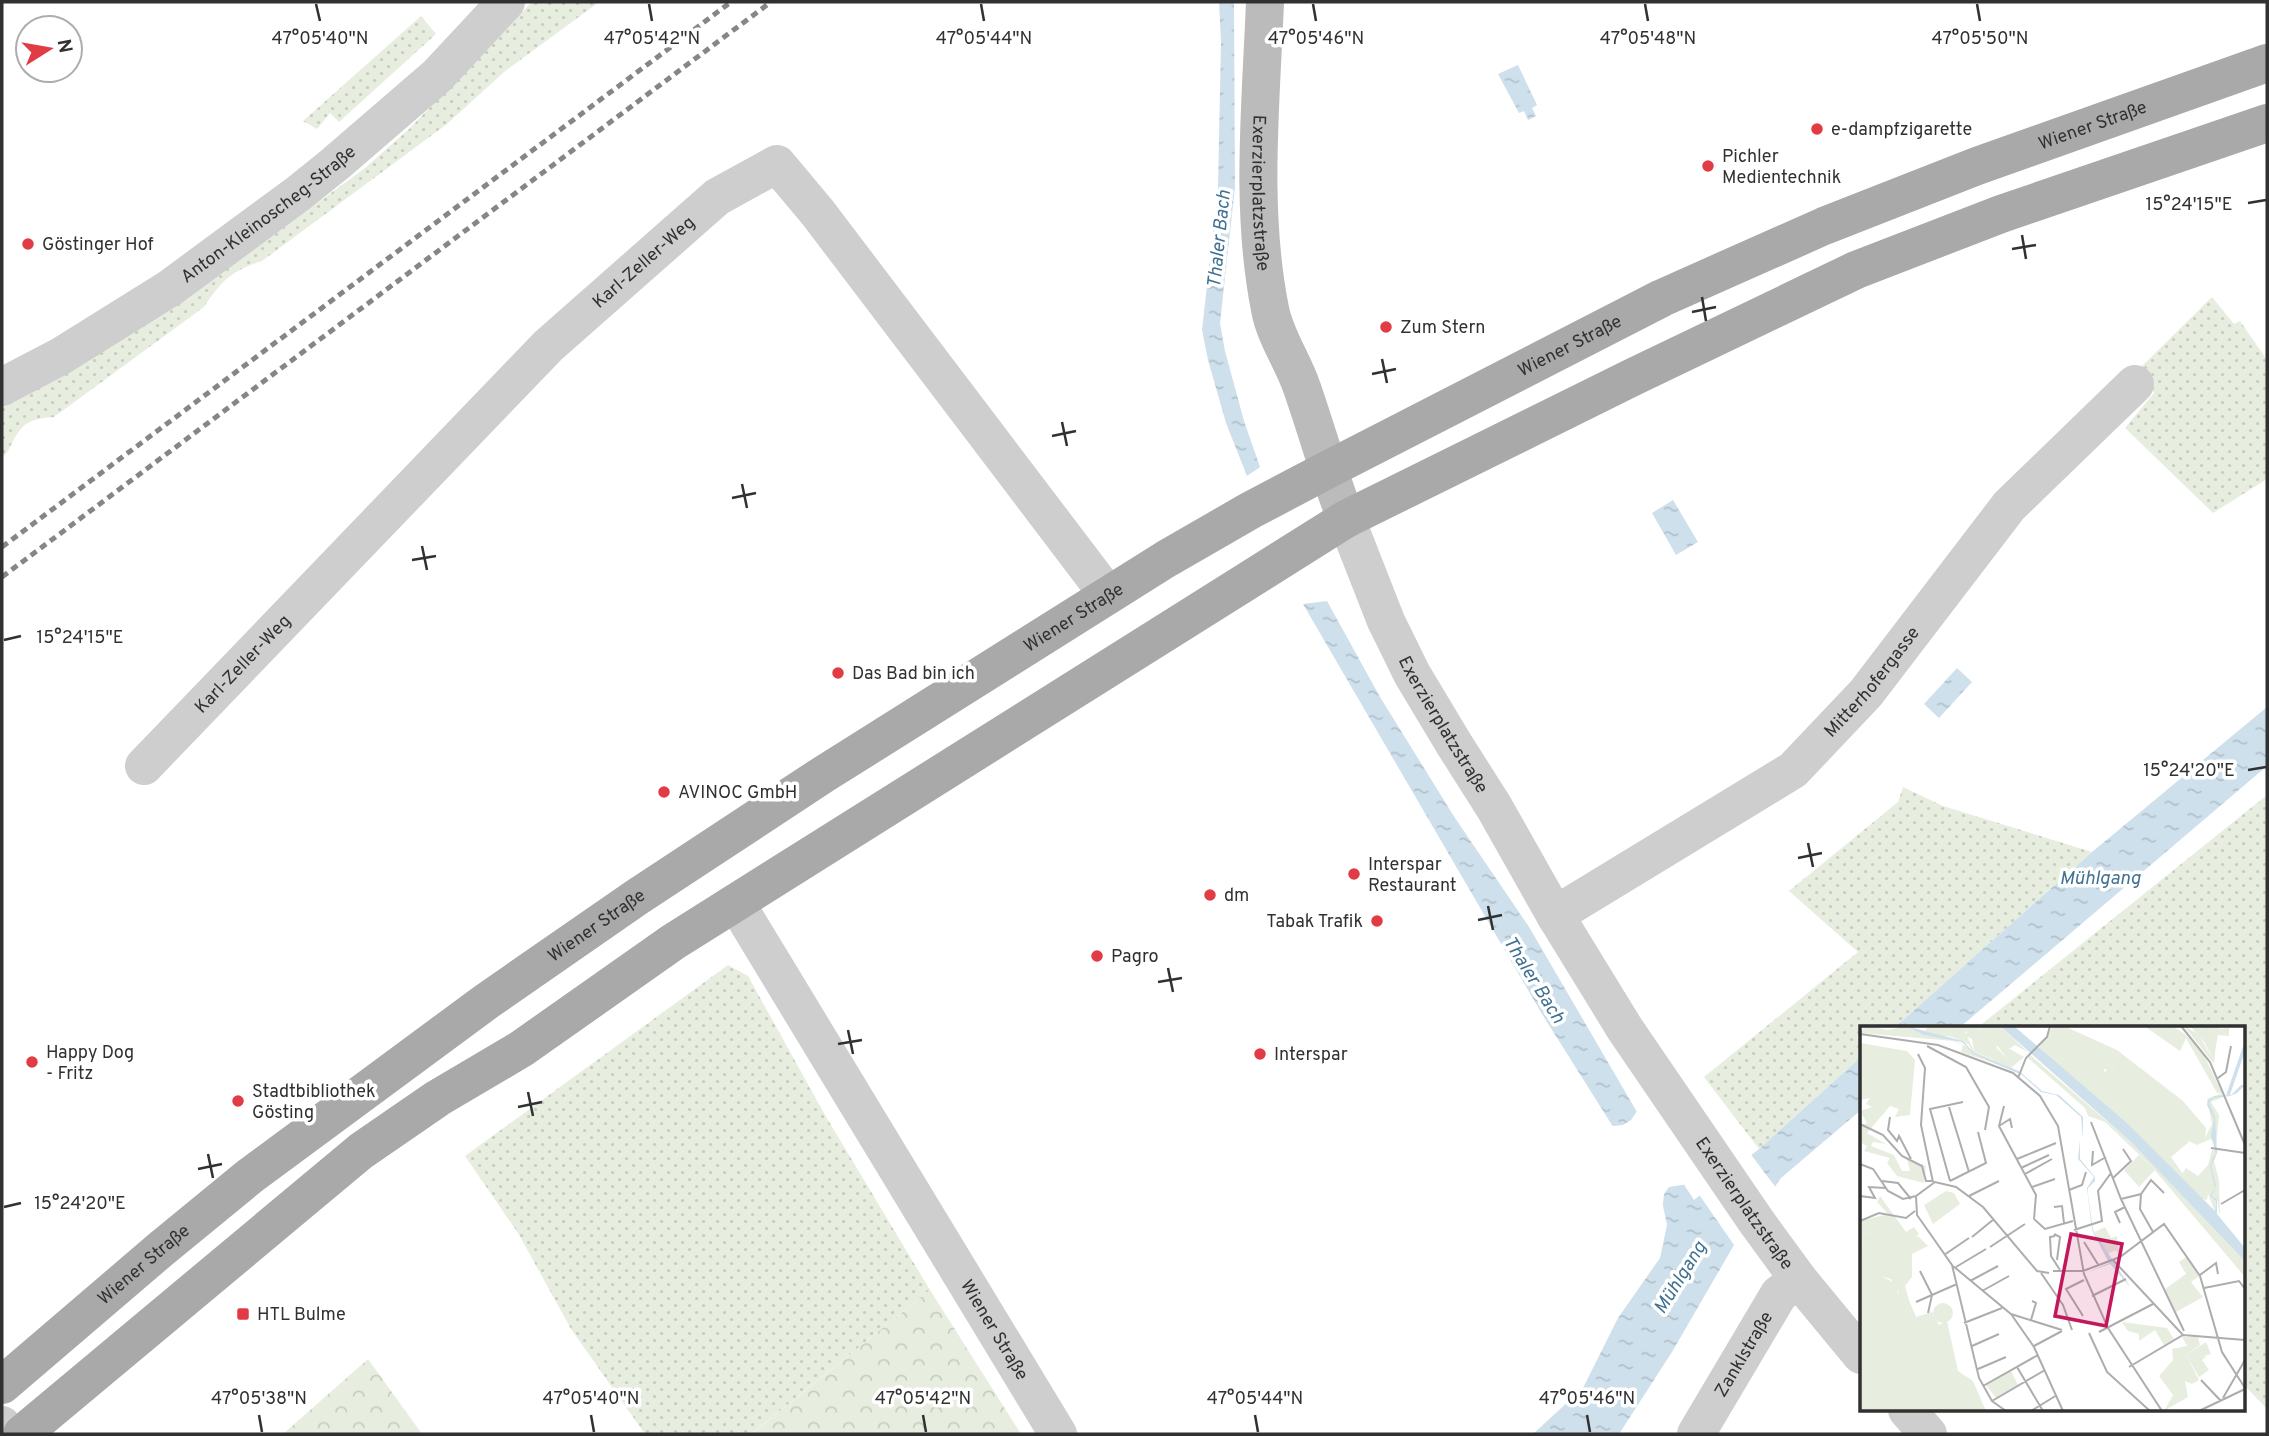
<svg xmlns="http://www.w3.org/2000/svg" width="2269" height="1436" viewBox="0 0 2269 1436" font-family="Overpass,sans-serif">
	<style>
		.grass { fill: url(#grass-dots) }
		.forest { fill: url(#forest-crowns) }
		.water { fill: url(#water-ripples) }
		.pier { fill: #fff }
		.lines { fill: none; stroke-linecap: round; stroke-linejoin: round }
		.minor { stroke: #cecece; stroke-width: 38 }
		.tertiary { stroke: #cecece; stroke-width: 38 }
		.secondary { stroke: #bbb; stroke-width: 38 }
		.primary { stroke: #a9a9a9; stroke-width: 38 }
		.rail { stroke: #868686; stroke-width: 5; stroke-dasharray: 7 5; stroke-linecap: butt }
		.ticks { fill: none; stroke: #313131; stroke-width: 2.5 }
		.poi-dot { fill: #e13b45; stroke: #fff; stroke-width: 2.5 }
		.labels { text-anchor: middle; stroke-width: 7; stroke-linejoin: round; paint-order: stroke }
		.street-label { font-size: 18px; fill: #313131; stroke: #fff }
		.poi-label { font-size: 18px; fill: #313131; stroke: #fff; text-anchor: start }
		.water-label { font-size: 19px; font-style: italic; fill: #417292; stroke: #fff }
		.inset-river { fill: none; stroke: #cee0ec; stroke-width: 3.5 }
		.inset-road { fill: none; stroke: #adadad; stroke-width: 2 }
		.view { fill: #c2185b; fill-opacity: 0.15; stroke: #c2185b; stroke-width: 3.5 }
		.inset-edge { fill: none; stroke: #313131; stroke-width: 3.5 }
		.ticks-label { font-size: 18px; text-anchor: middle; fill: #313131; stroke: #fff; stroke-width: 7; stroke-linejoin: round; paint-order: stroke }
	</style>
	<defs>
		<pattern id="grass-dots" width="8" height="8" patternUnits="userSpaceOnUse" patternTransform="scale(1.75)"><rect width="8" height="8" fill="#e7eee0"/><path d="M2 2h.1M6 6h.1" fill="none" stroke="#c7cdc1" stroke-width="1.8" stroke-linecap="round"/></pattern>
		<pattern id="forest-crowns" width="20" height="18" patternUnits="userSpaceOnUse" patternTransform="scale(1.75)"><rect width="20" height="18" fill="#e7eee0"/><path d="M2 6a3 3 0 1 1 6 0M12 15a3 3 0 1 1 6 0" fill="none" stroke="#c7cdc1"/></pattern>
		<pattern id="water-ripples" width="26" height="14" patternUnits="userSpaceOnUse" patternTransform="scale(1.75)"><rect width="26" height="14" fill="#cee0ec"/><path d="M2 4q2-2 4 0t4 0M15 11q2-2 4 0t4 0" fill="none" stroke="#b1c1cb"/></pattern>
	</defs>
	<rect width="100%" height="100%" fill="#fff"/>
	<path class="grass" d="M 532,2 L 599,2 L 504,72 L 447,124 L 262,261 C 232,270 221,281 204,307 L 54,417 C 30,419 23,422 12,443 C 9,449 8,453 2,457 L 2,405 L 275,234 L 365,168 L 409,129 Z
		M 421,16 L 436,34 L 339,122 L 330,113 L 317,129 L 303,121 Z
		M 2212,297 L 2234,324 L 2240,321 L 2267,360 L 2267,479 L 2213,513 L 2125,428 L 2154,393 L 2140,368 Z
		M 1903,787 L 1943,806 L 2092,852 L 1894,1028 L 1861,1028 L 1861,1057 L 1759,1149 L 1704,1077 L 1858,952 L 1789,891 L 1898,802 Z
		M 2267,795 L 2267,1409 L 2243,1384 L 2243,1028 L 1977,1028 Z
		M 728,965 L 748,976 L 825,1115 L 930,1290 L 751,1434 L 645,1434 L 571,1329 L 518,1233 L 465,1156 Z"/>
	<path class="forest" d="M 930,1290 L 1021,1434 L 751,1434 L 754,1432 Z
		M 368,1359 L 422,1434 L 283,1434 Z"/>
	<path class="water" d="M 1219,2 L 1234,2 L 1235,187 L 1220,323 L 1225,351 L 1244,421 L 1260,467 L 1247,476 L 1226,423 L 1208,360 L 1202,330 L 1218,188 L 1221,42 Z
		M 1518,65 L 1537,105 L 1532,108 L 1536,116 L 1528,120 L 1524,111 L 1519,113 L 1498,74 Z
		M 1673,500 L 1698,542 L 1676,555 L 1652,513 Z
		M 1327,601 L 1380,697 L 1455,818 L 1529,927 L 1637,1112 L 1694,1200 L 1759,1149 L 1861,1057 L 1861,1110 L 1781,1178 L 1734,1245 L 1672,1352 L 1619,1434 L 1533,1434 L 1583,1388 L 1618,1318 L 1660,1258 L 1667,1225 L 1663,1206 L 1542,1014 L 1303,604 Z
		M 1957,668 L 1972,682 L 1939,718 L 1924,704 Z
		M 2267,707 L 2267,766 L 1959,1028 L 1894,1028 L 2092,852 Z"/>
	<path class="pier" d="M 1639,1108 L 1688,1184 L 1669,1187 L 1664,1194 L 1662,1213 L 1607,1123 L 1613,1126 L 1623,1125 L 1631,1120 Z
		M 1749,1152 L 1777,1189 L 1750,1228 L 1734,1245 L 1698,1193 Z"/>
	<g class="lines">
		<g class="minor">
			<path id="s1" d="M 2,387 L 61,356 L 170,288 L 299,193 L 335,164 L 437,76 L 506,2"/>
			<path id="s2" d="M 144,766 L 548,346 L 717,197 L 777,164 L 818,213 L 1108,595"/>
			<path id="s3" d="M 736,903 L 1058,1434"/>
			<path id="s4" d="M 1555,915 L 1793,770 L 1866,693 L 2009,506 L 2135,384"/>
			<path id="s5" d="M 1696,1434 L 1779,1294 L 1799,1280"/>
		</g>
		<g class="tertiary">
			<path id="s6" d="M 1346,519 L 1386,621 L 1412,674 L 1454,744 L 1494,807 L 1555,915 L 1625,1029 L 1756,1221 L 1799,1280 L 1861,1355"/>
			<path d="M 1907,1410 L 1928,1434"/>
			<path d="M 2,1425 L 4,1434"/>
		</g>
		<path class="secondary" id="s7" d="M 1265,2 C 1261,103 1250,209 1270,309 C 1275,337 1293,361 1302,388 C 1317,431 1329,475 1346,519"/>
		<g class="primary">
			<path id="s8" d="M 2,1385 L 161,1249 L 250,1176 L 487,1001 L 637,897 L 824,774 L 1166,559 L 1251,510 L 1327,470 L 1662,298 L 1824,226 L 1977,166 L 2267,63"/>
			<path d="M 22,1434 L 361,1151 L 438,1098 L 521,1049 L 673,942 L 1346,519 L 1633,377 L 1856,270 L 2001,214 L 2267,123"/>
		</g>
		<path class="rail" d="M 2,547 L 731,2
			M 2,577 L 771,2"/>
	</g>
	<path class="ticks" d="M 316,4 L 320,21M 649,4 L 652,21M 981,4 L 984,21M 1313,4 L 1316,21M 1645,4 L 1648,21M 1977,4 L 1980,21M 2248,203 L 2266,200M 2022,235 L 2026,259M 2012,249 L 2036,245M 1702,297 L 1706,321M 1692,312 L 1716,307M 1382,359 L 1387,383M 1372,374 L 1396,369M 1062,422 L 1067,446M 1052,436 L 1076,431M 742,484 L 747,508M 732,498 L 756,493M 422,546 L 427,570M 412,560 L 436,556M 4,640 L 21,636M 2248,770 L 2266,767M 1808,843 L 1813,867M 1798,858 L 1822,853M 1488,906 L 1493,930M 1478,920 L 1502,915M 1168,968 L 1173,992M 1158,982 L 1182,978M 848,1030 L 853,1054M 838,1044 L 862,1040M 528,1092 L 533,1116M 518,1107 L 542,1102M 208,1154 L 213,1178M 198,1169 L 222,1164M 4,1207 L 21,1203M 259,1415 L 262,1432M 591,1415 L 594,1432M 923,1415 L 926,1432M 1255,1415 L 1258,1432M 1587,1415 L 1590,1432"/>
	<g class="poi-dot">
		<circle cx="1817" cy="129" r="7"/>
		<circle cx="1708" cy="166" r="7"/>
		<circle cx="28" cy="244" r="7"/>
		<circle cx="1386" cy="327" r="7"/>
		<circle cx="838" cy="673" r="7"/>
		<circle cx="664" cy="792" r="7"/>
		<circle cx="1354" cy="874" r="7"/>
		<circle cx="1210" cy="895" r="7"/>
		<circle cx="1377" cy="921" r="7"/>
		<circle cx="1097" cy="956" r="7"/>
		<circle cx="1260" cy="1054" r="7"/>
		<circle cx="32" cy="1062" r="7"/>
		<circle cx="238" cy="1101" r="7"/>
		<rect x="236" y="1307" width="14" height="14" rx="3.5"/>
	</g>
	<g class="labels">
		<g class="street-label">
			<text dy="6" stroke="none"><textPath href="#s8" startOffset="2454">Wiener Straße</textPath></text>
			<text dy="6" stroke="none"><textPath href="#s7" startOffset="191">Exerzierplatzstraße</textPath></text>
			<text dy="6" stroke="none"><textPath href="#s1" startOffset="318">Anton-Kleinoscheg-Straße</textPath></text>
			<text dy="6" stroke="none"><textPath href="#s2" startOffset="710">Karl-Zeller-Weg</textPath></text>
			<text dy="6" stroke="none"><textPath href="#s8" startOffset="1886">Wiener Straße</textPath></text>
			<text dy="6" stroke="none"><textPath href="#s8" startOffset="1320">Wiener Straße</textPath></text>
			<text dy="6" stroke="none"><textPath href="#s2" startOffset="142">Karl-Zeller-Weg</textPath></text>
			<text dy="6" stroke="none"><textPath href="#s4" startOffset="397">Mitterhofergasse</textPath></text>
			<text dy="6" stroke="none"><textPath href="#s6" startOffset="228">Exerzierplatzstraße</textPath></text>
			<text dy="6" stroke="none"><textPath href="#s8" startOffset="752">Wiener Straße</textPath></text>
			<text dy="6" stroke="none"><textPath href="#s6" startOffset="794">Exerzierplatzstraße</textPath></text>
			<text dy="6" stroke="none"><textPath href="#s8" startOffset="186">Wiener Straße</textPath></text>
			<text dy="6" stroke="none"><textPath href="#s3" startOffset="499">Wiener Straße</textPath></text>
			<text dy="6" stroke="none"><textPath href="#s5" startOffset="93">Zanklstraße</textPath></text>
		</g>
		<g class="poi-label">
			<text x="1831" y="135">e-dampfzigarette</text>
			<text x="1722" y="162">Pichler<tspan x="1722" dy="21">Medientechnik</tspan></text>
			<text x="42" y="250">Göstinger Hof</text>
			<text x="1400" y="333">Zum Stern</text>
			<text x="852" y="679">Das Bad bin ich</text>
			<text x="678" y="798">AVINOC GmbH</text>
			<text x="1368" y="870">Interspar<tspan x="1368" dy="21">Restaurant</tspan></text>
			<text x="1224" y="901">dm</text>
			<text x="1363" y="927" text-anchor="end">Tabak Trafik</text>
			<text x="1111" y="962">Pagro</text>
			<text x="46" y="1058">Happy Dog<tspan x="46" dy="21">- Fritz</tspan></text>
			<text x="1274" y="1060">Interspar</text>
			<text x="252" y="1097">Stadtbibliothek<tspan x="252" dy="21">Gösting</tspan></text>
			<text x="257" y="1320">HTL Bulme</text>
		</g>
		<g class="water-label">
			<text transform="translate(1218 239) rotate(-84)" y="7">Thaler Bach</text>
			<text x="2100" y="884">Mühlgang</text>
			<text transform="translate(1535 979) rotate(58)" y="7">Thaler Bach</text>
			<text transform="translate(1679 1277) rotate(-58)" y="7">Mühlgang</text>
		</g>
	</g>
	<g transform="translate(1860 1026)">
		<rect width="385" height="385" fill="#fff"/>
		<path d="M 330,0 L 360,0 L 353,32 L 344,16 ZM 109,2 L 124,4 L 122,11 L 137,19 L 134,34 L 114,25 L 112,13 L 105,10 ZM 246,39 L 253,39 L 257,49 L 295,84 L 307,83 L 345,112 L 352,98 L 347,73 L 362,67 L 363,71 L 351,76 L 359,89 L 356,120 L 351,113 L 337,119 L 316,109 L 246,47 ZM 358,123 L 354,135 L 359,154 L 360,191 L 357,173 L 352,170 L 354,165 L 350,170 L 356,175 L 355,186 L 348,168 L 322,148 L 326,142 L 338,150 L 348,139 L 352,124 ZM 245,201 L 251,212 L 257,210 L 259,229 L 256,224 L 247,228 L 235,206 ZM 5,205 L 34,218 L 58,210 L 68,220 L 52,228 L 52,251 L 45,260 L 49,274 L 43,274 L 31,253 L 19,250 L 2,219 ZM73 287a10 10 0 1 1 20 0a10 10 0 1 1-20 0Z" fill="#e7eee0"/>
		<path d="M 6,0 L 28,4 L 46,0 L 63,9 L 92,13 L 142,40 L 101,26 L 103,19 L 93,15 L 0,7 ZM 68,0 L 140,0 L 169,27 L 155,19 L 147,24 L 137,20 L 122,11 L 121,3 L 105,6 L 114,25 L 133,34 L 137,22 L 147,33 L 144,38 L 151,42 L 114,27 L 108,18 L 93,11 L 64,7 ZM 193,0 L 204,0 L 257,24 L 323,75 L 346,102 L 345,112 L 333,115 L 315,104 L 307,96 L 307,83 L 295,85 L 257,49 L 253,39 L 243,44 L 329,116 L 311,131 L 323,148 L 348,168 L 347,174 L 339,172 L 267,97 L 178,23 ZM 284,0 L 313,0 L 326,9 L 344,29 L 362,67 L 357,67 L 326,12 L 320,25 ZM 324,0 L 338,8 L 352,31 L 358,3 L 369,2 L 369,10 L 357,9 L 354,38 ZM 0,17 L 47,25 L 55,34 L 50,89 L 35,91 L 39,83 L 30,80 L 7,107 L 26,118 L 13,116 L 11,120 L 34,129 L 42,145 L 50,145 L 47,133 L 66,140 L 64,157 L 37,150 L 27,137 L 30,132 L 4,125 L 7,120 L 0,116 L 0,99 L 7,97 L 0,85 L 12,81 L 6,78 L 10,72 L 0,74 ZM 170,29 L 271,116 L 366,212 L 385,235 L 385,251 L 292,141 L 245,96 L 228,90 L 225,82 L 168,32 ZM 86,165 L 94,167 L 100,178 L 73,198 L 64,179 ZM 20,170 L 46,206 L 54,201 L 59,208 L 39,223 L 6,205 L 2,219 L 19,249 L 39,259 L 37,266 L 49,274 L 56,291 L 72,286 L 79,299 L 87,295 L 98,345 L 113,355 L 126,385 L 0,385 L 0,195 L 28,188 L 17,176 ZM 346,316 L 351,328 L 340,331 L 347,330 L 342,334 L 349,344 L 339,351 L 326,329 Z" fill="#e7eee0"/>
		<path d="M 137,19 L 150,23 L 164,31 L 151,42 L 143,38 L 147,33 ZM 279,129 L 295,144 L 279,161 L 264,144 ZM 326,231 L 339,250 L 331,256 L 343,271 L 316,286 L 305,263 L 326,248 L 319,236 ZM 262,296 L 307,302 L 314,313 L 304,319 L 295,304 L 279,315 L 279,308 L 268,305 ZM 322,311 L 338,311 L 340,319 L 326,329 L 324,325 L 339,354 L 332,358 L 325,355 L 328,371 L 304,385 L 313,369 L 299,350 L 313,334 L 312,323 L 327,320 ZM 151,345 L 158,359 L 136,372 L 126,359 Z" fill="#e7eee0"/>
		<path d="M 46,0 L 103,15 L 114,27 L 159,45 L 182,65 L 199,69 L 223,91 L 223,113 L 221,91 L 196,69 L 181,66 L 162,49 L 113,28 L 102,16 L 63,9 ZM 140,0 L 154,0 L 267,97 L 355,185 L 356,175 L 350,170 L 355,162 L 350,141 L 353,131 L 356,128 L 351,110 L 354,93 L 347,79 L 348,74 L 355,70 L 371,69 L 381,59 L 385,59 L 377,67 L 370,70 L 353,72 L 349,77 L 355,91 L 357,127 L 351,140 L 356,160 L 352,170 L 357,173 L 357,188 L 385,222 L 385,235 L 271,116 ZM 220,114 L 220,133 L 235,151 L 235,155 L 228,162 L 228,168 L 233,204 L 271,262 L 250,238 L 226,247 L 249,237 L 232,204 L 227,162 L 234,151 L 218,133 Z" fill="#cee0ec"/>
		<path class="inset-river" d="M 368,69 L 385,20"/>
		<path class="inset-road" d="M 321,0 L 350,36 L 385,119M 0,8 L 78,19 L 153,47 L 180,70 L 198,100 L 224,248 L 248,302 L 302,385M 67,20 L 106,41 L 129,81 L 125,104M 58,28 L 65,42 L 61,99 L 73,156M 158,52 L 166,32 L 187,11 L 190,0M 358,52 L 366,46 L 371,20M 144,80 L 139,100 L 176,169 L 174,193M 89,81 L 109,146M 30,91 L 28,104 L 37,115 L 39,110 L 51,133M 231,96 L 261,173 L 324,305M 0,98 L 23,109 L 42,130 L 62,140 L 66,155 L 73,155M 139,100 L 150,93 L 152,102M 351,122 L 385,127M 233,125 L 232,139 L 246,131M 157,133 L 196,117M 0,138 L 13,143 L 28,165 L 43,173 L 56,170 L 75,156 L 96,161 L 123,181 L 177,245 L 189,247M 161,142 L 189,129M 165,148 L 192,133M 253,152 L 271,135 L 263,123M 22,155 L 38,157 L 51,173M 90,155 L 70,83 L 103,76M 90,155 L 126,137 L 118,106M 172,161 L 195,153M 209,164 L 222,159 L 226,146M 281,168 L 280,183 L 293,206M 0,170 L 15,172 L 9,161 L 26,162M 56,170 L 57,189 L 92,239 L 119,352 L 132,375 L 146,385M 109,170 L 139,155M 261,173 L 281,168 L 291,154 L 304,167M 361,178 L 385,164M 194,181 L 202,180 L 204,197M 174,193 L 185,203 L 213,195M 0,195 L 19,187 L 46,192 L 55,185M 260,197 L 255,186 L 265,181M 214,204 L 242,195 L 238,165 L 251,147M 194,208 L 200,211 L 197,234M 195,210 L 190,211 L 191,230 L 200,244M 112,211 L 134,193M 224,216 L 239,240M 130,221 L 165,198M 84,229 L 109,212M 253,234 L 323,309M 93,240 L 151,288 L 202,304M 96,241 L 126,223M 60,245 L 72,269 L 68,287M 193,245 L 223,245M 223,245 L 260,231 L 304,198 L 340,250 L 362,326 L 385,362M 181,247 L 203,279 L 212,304M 340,249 L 356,237 L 358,248M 110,255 L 138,240M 344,262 L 379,255 L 385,263M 122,265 L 149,250M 232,270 L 266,253M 56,276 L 97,258M 151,288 L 174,321 L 203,385M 223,290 L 206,263 L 224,254M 171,294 L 176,277 L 172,275M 104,297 L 142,282M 239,306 L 293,278M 229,307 L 247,346 L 290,385M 112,320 L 139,308M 174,320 L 202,305M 157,341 L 183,385M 269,341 L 323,309 L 385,314M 118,343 L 146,331M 341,354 L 360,374M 123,360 L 178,329M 363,372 L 385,334M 132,375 L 185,344M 171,385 L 197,369M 339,385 L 385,363"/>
		<path class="view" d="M 211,208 L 262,218 L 246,300 L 195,290 Z"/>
		<rect width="385" height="385" class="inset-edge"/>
	</g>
	<g class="ticks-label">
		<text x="320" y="44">47°05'40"N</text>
		<text x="652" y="44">47°05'42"N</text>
		<text x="984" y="44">47°05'44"N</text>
		<text x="1316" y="44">47°05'46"N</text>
		<text x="1648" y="44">47°05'48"N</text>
		<text x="1980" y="44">47°05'50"N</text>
		<text x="2189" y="210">15°24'15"E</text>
		<text x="80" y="643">15°24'15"E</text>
		<text x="2189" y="776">15°24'20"E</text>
		<text x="80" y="1209">15°24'20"E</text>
		<text x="259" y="1404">47°05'38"N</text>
		<text x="591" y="1404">47°05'40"N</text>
		<text x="923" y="1404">47°05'42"N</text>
		<text x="1255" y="1404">47°05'44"N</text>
		<text x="1587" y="1404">47°05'46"N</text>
	</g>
	<rect width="2269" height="1436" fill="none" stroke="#313131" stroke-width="7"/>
	<g transform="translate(49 49) rotate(79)"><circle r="33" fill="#ffffff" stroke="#adadad" stroke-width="2"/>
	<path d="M0-5L12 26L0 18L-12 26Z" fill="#e13b45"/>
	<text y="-10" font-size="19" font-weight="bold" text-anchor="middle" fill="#313131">N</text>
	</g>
</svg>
